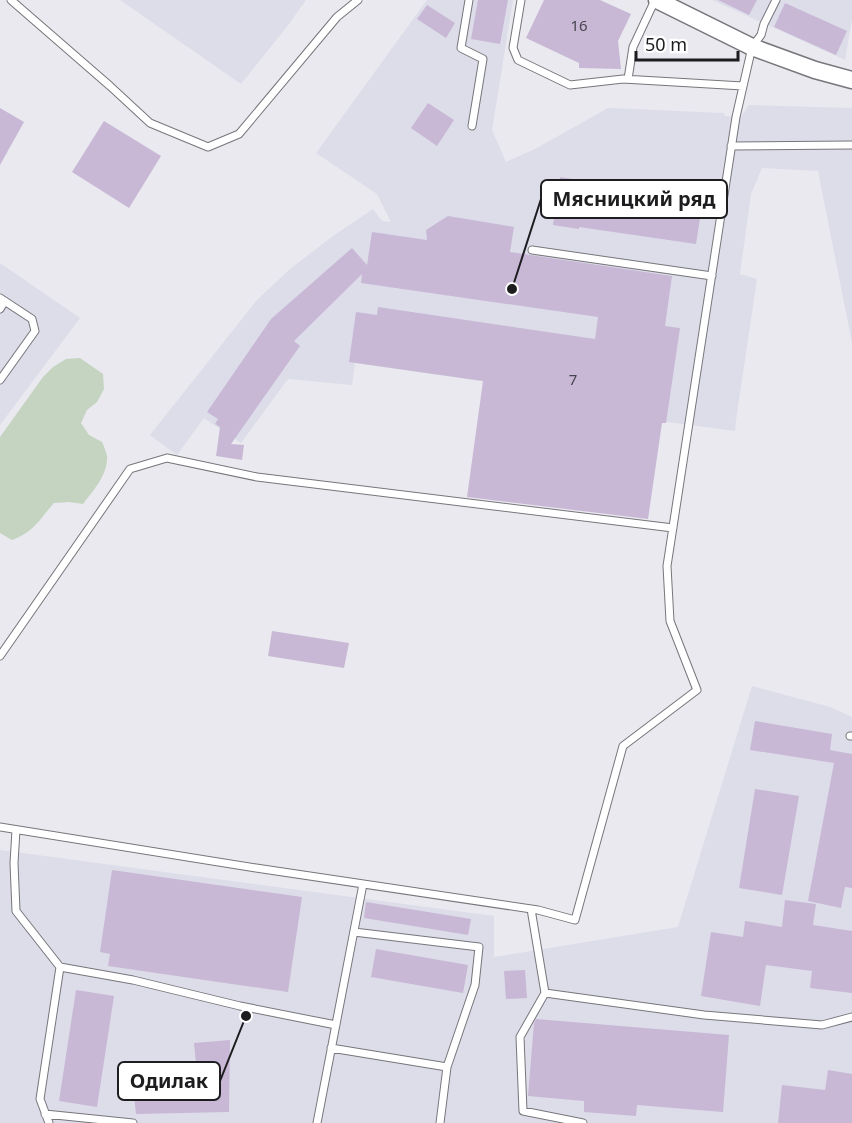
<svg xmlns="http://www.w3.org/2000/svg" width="852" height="1123" viewBox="0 0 852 1123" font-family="'Noto Sans',sans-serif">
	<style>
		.built { fill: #dcdde9 }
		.green { fill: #c5d4c0 }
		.building { fill: #c8b8d6 }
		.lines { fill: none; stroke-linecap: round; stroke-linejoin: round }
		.service-casing { stroke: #76767b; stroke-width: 9 }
		.tertiary-casing { stroke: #76767b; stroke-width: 19 }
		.service { stroke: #fff; stroke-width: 7 }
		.tertiary { stroke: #fff; stroke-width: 16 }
		.labels { text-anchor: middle; stroke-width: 4.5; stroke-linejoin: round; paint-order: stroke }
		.number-label { font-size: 15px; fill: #48444d }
		.leader { fill: none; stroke: #1d1d1f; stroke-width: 2 }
		.callout-dot { fill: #1d1d1f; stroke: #fff; stroke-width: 2 }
		.callout { fill: #fff; stroke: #1d1d1f; stroke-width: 2 }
		.callout-label { font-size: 20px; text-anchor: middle; font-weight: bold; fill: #1d1d1f }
	</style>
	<rect width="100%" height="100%" fill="#e9e9ef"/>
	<path class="built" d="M 120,0 L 306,0 L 289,24 L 241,84 Z
		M 427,0 L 513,0 L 492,130 L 506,162 L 535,149 L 608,108 L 724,113 L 725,116 L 741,117 L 749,105 L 852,108 L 852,343 L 818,171 L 762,168 L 751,194 L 740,274 L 757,279 L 736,420 L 735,431 L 592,412 L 593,397 L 355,363 L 352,385 L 288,379 L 241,443 L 204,418 L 177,455 L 150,435 L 257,300 L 290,269 L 333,236 L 373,209 L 382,221 L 391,222 L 377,194 L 316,153 Z
		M 712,0 L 852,0 L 852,19 L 845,60 Z
		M 0,263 L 80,318 L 0,425 Z
		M 752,686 L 830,707 L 852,717 L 852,1123 L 0,1123 L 0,850 L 494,916 L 494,957 L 678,927 Z"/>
	<path class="green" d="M 80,358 L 103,374 L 104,389 L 97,402 L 87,410 L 81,423 L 89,435 L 102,442 C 104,446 106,452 107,456 C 108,475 93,491 83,504 L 69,502 L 54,503 C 38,521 35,531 12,540 L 0,533 L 0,437 L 43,377 L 53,367 L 66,359 Z"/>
	<path class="building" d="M 478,0 L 508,0 L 500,44 L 471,39 Z
		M 544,0 L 600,0 L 631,14 L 618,41 L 621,69 L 579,68 L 579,63 L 526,38 Z
		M 718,0 L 757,0 L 749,15 Z
		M 785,3 L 847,31 L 836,55 L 774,27 Z
		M 427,5 L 455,23 L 446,38 L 417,19 Z
		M 428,103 L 454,120 L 437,146 L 411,128 Z
		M 0,108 L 24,122 L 0,165 Z
		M 104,121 L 161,156 L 129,208 L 72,172 Z
		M 560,177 L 622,187 L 621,197 L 666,203 L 668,194 L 703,199 L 696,244 L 579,227 L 579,229 L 553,225 Z
		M 448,216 L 514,227 L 510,252 L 672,276 L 665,326 L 680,328 L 666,423 L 662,423 L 648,519 L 467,497 L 483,381 L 349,362 L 356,312 L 377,315 L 378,307 L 595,339 L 598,317 L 361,283 L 362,274 L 294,341 L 300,346 L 231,444 L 244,445 L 242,460 L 216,456 L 220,427 L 215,424 L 218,419 L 207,412 L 271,319 L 352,248 L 367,265 L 372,232 L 427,240 L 426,230 Z
		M 272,631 L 349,643 L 344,668 L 268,656 Z
		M 755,721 L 832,734 L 830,750 L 852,754 L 852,888 L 845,887 L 841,908 L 808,901 L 834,763 L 750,750 Z
		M 755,789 L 799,796 L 782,895 L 739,888 Z
		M 112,870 L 302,897 L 288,992 L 108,966 L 110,954 L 100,952 Z
		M 785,900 L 816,904 L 813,925 L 852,931 L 852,993 L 810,988 L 812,971 L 766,965 L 760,1006 L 701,996 L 711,932 L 743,937 L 745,921 L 782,927 Z
		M 366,902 L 471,919 L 468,935 L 364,918 Z
		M 376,949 L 468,965 L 463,993 L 371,977 Z
		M 525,970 L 527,998 L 506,999 L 504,971 Z
		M 76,990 L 114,996 L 97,1107 L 59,1101 Z
		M 536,1019 L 729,1035 L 723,1112 L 637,1105 L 636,1116 L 584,1112 L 584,1101 L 528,1096 L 534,1023 Z
		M 230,1040 L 229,1112 L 136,1114 L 131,1066 L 196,1063 L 194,1043 Z
		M 828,1070 L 852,1074 L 852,1123 L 778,1123 L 782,1085 L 825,1090 Z"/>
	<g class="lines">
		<g class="service-casing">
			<path id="service" d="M 11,0 L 110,86 L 150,123 L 208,147 L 239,134 L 337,17 L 358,0
				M 469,0 L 461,48 L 483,59 L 472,126
				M 521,0 L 513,48 L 518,60 L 570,85 L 623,79 L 743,86
				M 628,79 L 633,47 L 655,0
				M 731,146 L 852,145
				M 532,250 L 712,276
				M 0,298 L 32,319 L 35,331 L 0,380
				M 0,309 L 5,301
				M 0,656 L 130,469 L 167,458 L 257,477 L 673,528
				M 850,736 L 852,736
				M 0,827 L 256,868 L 538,910 L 575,920 L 623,746 L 697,690 L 670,621 L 667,566 L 736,117 L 752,47 L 761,35 L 764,24 L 776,0
				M 16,830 L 14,863 L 16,911 L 60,967 L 40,1099 L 49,1123
				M 531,909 L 545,993 L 704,1015 L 822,1025 L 852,1017
				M 354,932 L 479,947 L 475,985 L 447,1067
				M 60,967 L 133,980 L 240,1006 L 336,1025
				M 545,993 L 520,1037 L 523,1111 L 583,1123
				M 331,1048 L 447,1067 L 440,1123
				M 45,1114 L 133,1123
				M 317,1123 L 363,884"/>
		</g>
		<g class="tertiary-casing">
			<path id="tertiary" d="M 657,0 L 752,47 L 815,70 L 852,80"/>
		</g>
		<use href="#service" class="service"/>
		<use href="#tertiary" class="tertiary"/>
	</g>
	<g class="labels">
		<g class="number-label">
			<text x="579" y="31">16</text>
			<text x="573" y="385">7</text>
		</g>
	</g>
	<path class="leader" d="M512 289L541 199M246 1016L220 1081"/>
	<g class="callout-dot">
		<circle cx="512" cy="289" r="6"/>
		<circle cx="246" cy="1016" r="6"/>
	</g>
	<g class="callout">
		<rect x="541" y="180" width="186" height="38" rx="6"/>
		<rect x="118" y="1062" width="102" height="38" rx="6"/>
	</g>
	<g class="callout-label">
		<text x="634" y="206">Мясницкий ряд</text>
		<text x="169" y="1088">Одилак</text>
	</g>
	<path d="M636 51v9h102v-9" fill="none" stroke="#1d1d1f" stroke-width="3"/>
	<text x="645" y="51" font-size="18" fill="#1d1d1f" stroke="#ffffff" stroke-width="4.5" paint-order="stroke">50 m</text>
</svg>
